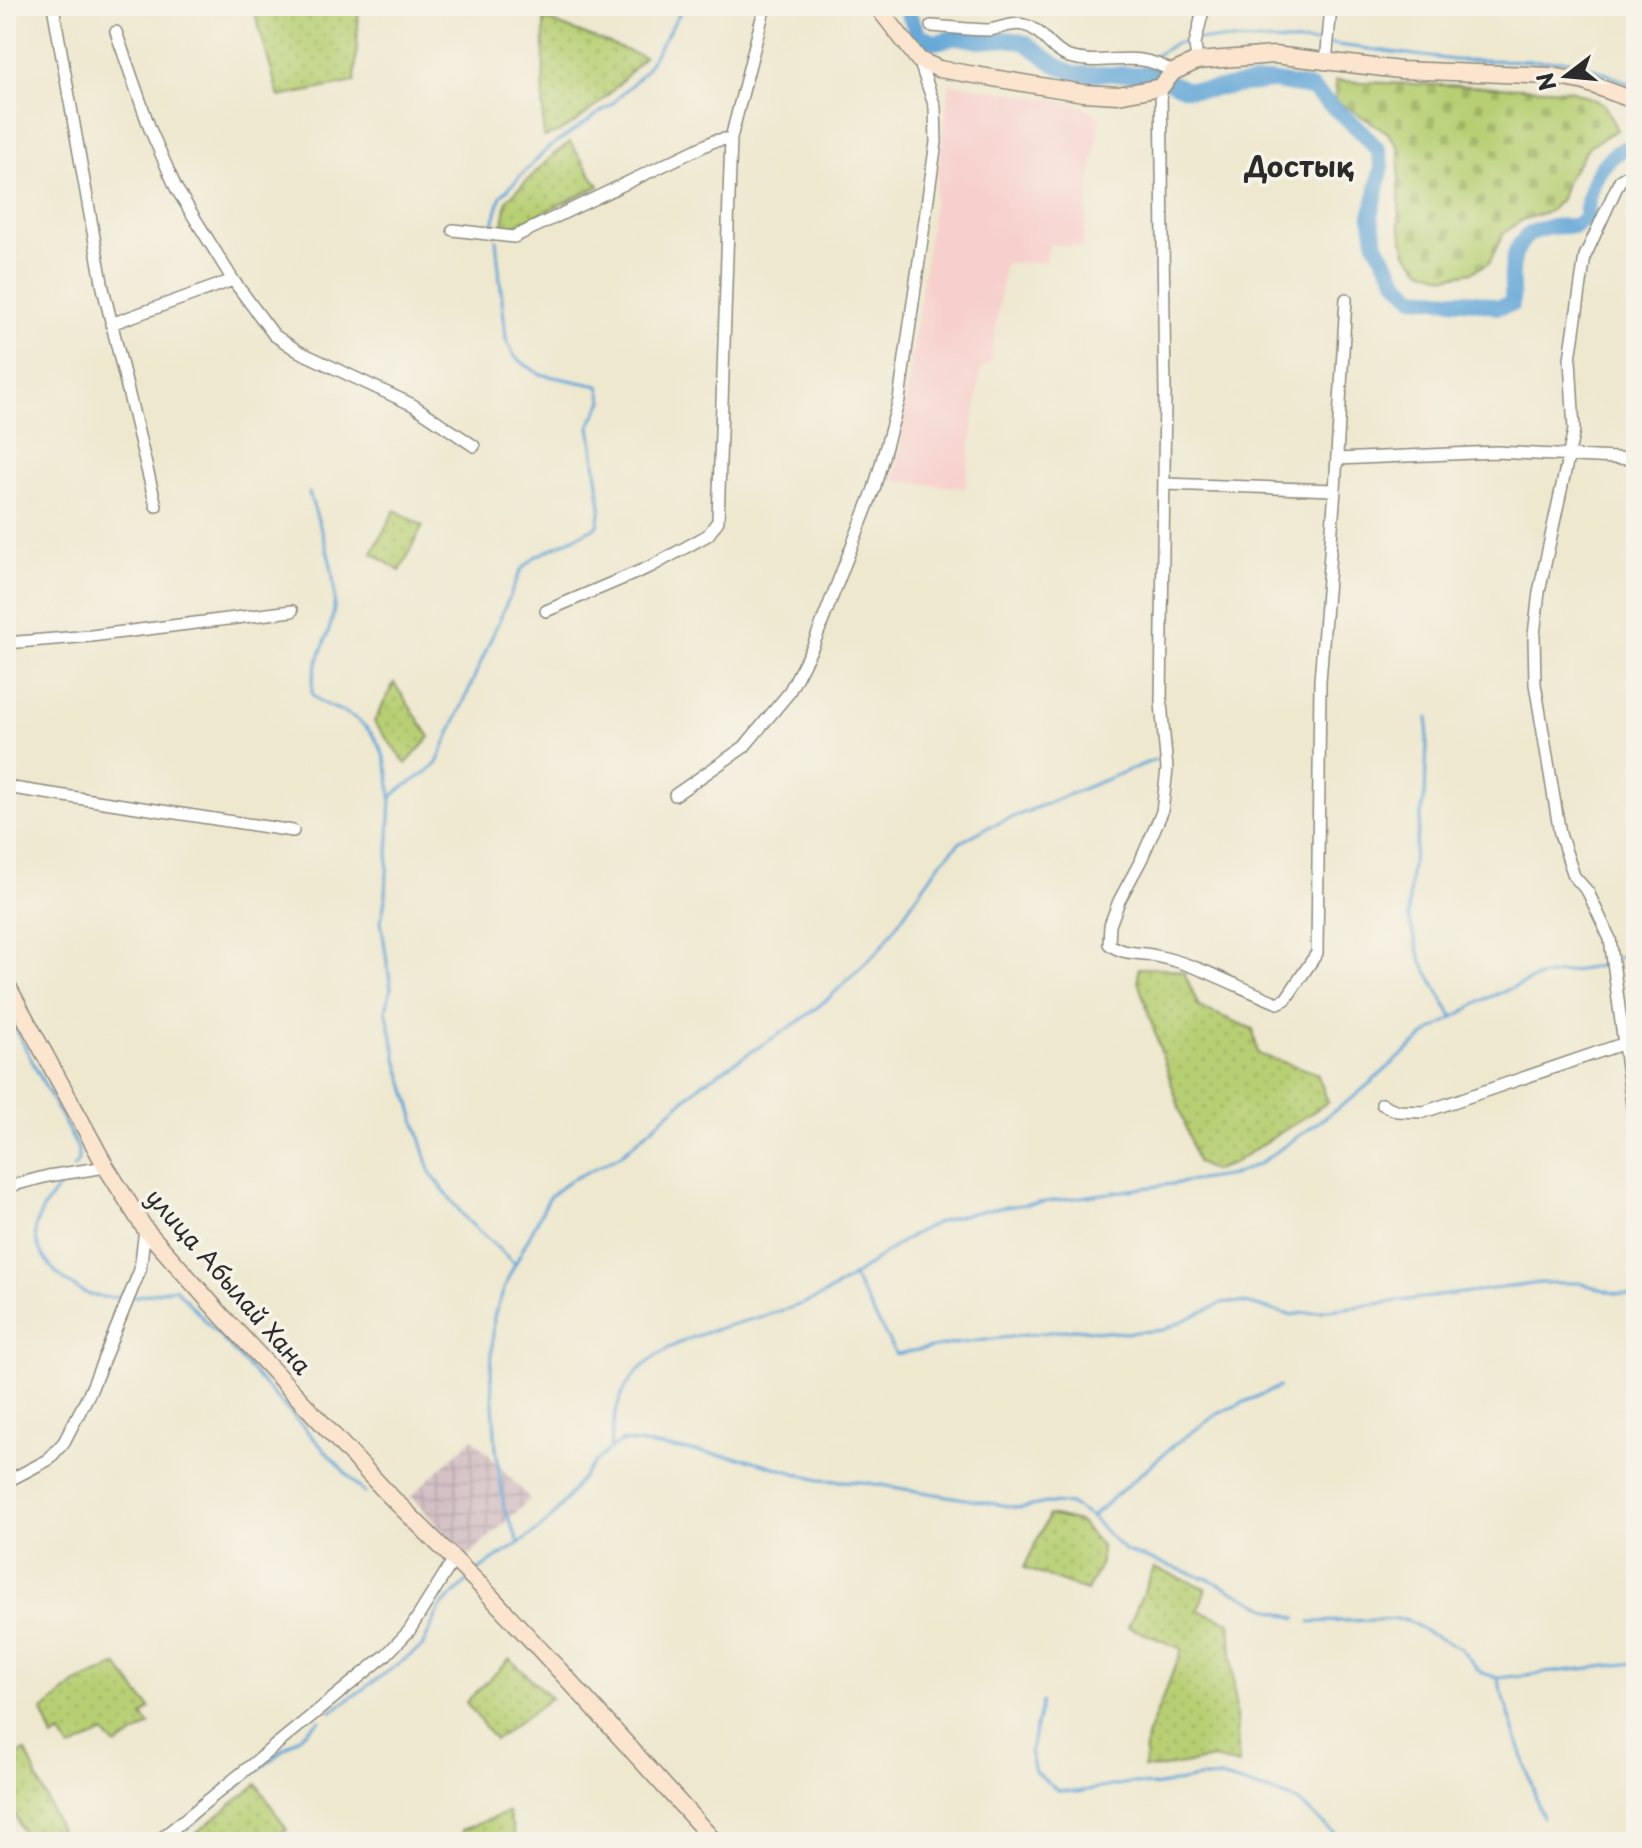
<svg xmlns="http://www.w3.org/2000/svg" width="1642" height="1848" viewBox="0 0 1642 1848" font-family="'Playpen Sans',sans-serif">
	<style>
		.built { fill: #f7d0cd }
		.industrial { fill: url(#industrial-grid) }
		.cemetery { fill: url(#cemetery-stones); stroke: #717d4f; stroke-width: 2 }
		.park { fill: url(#park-dots); stroke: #717d4f; stroke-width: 2 }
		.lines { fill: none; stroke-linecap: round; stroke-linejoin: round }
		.stream { stroke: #62a6d7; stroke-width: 3 }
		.river { stroke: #62a6d7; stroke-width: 16 }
		.street-casing { stroke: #8c8a7d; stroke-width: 14 }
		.secondary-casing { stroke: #8c8a7d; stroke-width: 19 }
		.street { stroke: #fff; stroke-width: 11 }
		.secondary { stroke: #fbe5cf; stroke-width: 16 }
		.labels { text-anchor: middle; stroke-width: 7; stroke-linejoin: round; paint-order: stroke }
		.street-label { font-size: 24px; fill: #2b2b2b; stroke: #f7f3e8 }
		.quarter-label { font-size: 28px; font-weight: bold; fill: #2b2b2b; stroke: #f7f3e8 }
	</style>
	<defs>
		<pattern id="industrial-grid" width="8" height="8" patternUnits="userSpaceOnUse" patternTransform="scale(2)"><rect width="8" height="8" fill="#d2bec3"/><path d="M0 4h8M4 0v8" fill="none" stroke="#b4a3a8"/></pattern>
		<pattern id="cemetery-stones" width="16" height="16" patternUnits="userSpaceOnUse" patternTransform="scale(2)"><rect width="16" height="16" fill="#b7cf73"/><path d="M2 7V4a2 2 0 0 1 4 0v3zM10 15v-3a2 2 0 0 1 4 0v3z" fill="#9eb264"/></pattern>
		<pattern id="park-dots" width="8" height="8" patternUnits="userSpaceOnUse" patternTransform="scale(2)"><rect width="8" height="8" fill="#b7cf73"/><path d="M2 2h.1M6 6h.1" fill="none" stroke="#9eb264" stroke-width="1.8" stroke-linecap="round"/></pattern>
	</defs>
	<rect width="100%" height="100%" fill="#f7f3e8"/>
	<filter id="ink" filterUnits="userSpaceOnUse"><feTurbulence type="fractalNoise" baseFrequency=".0125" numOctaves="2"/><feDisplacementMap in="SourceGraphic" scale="16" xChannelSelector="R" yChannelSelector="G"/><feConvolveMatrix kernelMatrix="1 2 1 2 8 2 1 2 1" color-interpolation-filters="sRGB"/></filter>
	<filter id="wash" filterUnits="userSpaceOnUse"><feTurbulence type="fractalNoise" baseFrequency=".006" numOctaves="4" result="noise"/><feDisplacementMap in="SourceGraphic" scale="32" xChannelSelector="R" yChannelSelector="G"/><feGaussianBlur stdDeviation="1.8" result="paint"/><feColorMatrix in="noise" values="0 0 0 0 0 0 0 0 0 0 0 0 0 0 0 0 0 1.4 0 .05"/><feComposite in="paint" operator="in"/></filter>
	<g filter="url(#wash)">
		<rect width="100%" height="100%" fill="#eee8cf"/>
		<path class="built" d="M 950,83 L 1078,104 L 1100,116 L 1082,248 L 1049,244 L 1045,262 L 1005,263 L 991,362 L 981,369 L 965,488 L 895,481 Z"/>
		<path class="industrial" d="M 473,1438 L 530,1499 L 468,1557 L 411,1496 Z"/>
		<path class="cemetery" d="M 1335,81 L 1571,90 L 1604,104 L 1617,130 L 1589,146 L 1567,180 L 1561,199 L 1550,211 L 1522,220 L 1503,234 L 1489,263 L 1472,272 L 1446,277 L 1421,269 L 1406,252 L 1399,224 L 1399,148 L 1387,132 L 1335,100 Z"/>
		<path class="park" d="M 253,6 L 359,6 L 355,82 L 279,97 Z
			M 544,19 L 644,57 C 620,83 579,130 543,137 Z
			M 570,142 L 599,186 L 512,227 L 503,224 L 507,200 L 553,155 Z
			M 395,510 L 423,526 L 400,571 L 372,553 Z
			M 394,683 L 430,737 L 406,764 L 374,722 Z
			M 1138,968 L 1164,968 L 1184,972 L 1199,1007 L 1253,1029 L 1258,1054 L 1317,1073 L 1328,1102 L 1232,1164 L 1212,1171 L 1197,1162 L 1138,981 Z
			M 1049,1515 L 1080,1522 L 1101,1546 L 1101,1563 L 1087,1591 L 1024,1568 Z
			M 1154,1568 L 1206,1588 L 1198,1610 L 1230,1622 L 1239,1765 L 1214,1759 L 1158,1768 L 1144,1768 L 1147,1737 L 1182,1649 L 1128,1627 Z
			M 510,1659 L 551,1698 L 495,1740 L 466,1702 Z
			M 117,1665 L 150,1708 L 142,1716 L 150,1725 L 116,1746 L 104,1733 L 70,1749 L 61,1734 L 53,1738 L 42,1711 L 76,1683 Z
			M 26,1751 L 65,1842 L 27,1842 L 6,1795 L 6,1758 Z
			M 257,1784 L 287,1830 L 256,1842 L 207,1842 L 196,1833 Z
			M 508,1812 L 517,1842 L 464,1842 L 462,1830 Z"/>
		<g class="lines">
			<path class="stream" d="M 1199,39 L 1323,43
				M 1330,44 L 1454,60 L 1575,61 L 1636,86
				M 1152,58 L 1175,43 L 1191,41
				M 1134,74 L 1143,66
				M 495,232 L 494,220 L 501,196 L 547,149 L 611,105 L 645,71 L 684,6
				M 496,239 L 506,339 L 515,357 L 539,374 L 599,386 L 603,401 L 590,425 L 601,506 L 598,526 L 535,557 L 521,570 L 437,763 C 423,779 404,783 391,798 L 386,894 L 381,921 L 391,988 L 386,1010 L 398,1063 L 431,1174 L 467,1220 L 515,1264
				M 309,493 C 321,531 340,576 333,615 C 328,642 311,666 312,694 C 323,707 336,707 350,715 C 382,734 389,764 391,798
				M 1428,717 L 1425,794 L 1411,870 L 1408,916 L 1422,962 L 1453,1018
				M 1617,958 L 1636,951
				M 6,1011 L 78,1149 L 78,1161 L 73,1168
				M 66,1177 C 57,1190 44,1204 38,1219 C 24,1249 67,1290 95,1296 C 104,1298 116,1297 126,1297
				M 852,1275 L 896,1354 L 953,1344 L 1074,1329 L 1126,1333 L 1163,1330 L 1224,1302 L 1246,1303 L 1290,1315 L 1540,1283 L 1580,1283 L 1614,1293 L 1636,1296
				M 134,1297 L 175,1288 L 365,1494
				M 610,1448 C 613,1428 615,1408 624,1390 C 658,1328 758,1325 817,1298 C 862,1277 896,1236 945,1220 C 979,1209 1017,1206 1052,1201 C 1112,1193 1172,1184 1232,1175 L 1259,1164 L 1355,1096 L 1429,1032 L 1485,999 L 1539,977 L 1595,967 L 1610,961
				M 1091,1517 L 1174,1445 L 1217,1414 L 1279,1387
				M 519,1543 L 504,1508 L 496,1449 L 491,1372 L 494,1316 L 509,1276 L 550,1196 L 569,1181 L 621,1155 L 704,1082 L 801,1020 L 830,997 L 879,950 L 940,863 L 959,843 L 986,828 L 1154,760
				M 476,1573 C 499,1553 531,1540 551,1518 C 576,1490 589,1459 623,1441 L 747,1459 L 819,1480 L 862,1482 L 1020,1508 L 1047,1503 L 1070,1504 L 1091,1517 L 1125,1551 L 1211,1580 L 1271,1610 L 1297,1618
				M 1310,1622 L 1405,1619 L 1430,1634 L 1460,1648 L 1480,1672 L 1498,1678 L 1636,1663
				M 1498,1680 L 1542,1817
				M 1042,1702 L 1030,1752 L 1035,1772 L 1057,1790 L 1077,1792 L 1129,1783 L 1154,1786 L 1198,1778 L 1225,1778 L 1296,1800 L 1345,1842
				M 331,1712 L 422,1647 L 440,1608 L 468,1581
				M 187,1828 L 320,1720
				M 175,1842 L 178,1839"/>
			<path class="river" d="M 905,6 L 919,36 L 936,42 L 957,37 L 979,41 L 1009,39 L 1026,43 L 1056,65 L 1076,74 L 1153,74 L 1185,89 L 1206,90 L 1270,81 L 1311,88 L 1364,134 L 1378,150 L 1382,166 L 1371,216 L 1376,244 L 1398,282 L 1414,297 L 1476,302 L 1497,307 L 1512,304 C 1513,293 1511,283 1512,272 C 1515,231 1539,225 1575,226 L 1586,218 C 1589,184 1600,154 1636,145"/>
		</g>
	</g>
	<g filter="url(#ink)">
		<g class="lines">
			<g class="street-casing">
				<path id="street" d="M 53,6 L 103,288 L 156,506
					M 931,26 C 950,27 969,30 988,30 C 999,29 1013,22 1024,25 C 1043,29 1050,51 1069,57 C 1108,68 1133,47 1173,72
					M 116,32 L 150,129 L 176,188 L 233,280 L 274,335 L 298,351 L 413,405 L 474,446
					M 1197,61 L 1195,44 L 1204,6
					M 1326,63 L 1331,6
					M 1161,87 L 1165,394 L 1161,703 L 1167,769 L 1162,812 L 1141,860 L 1119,901 L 1110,925 L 1109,944 C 1123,955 1139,952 1156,956 C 1200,965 1237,987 1278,1003 L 1286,999 L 1317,953 L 1320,681 L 1335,490 L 1346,299
					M 1636,171 L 1620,180 L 1585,256 L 1570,359 L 1574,430 L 1539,592 L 1534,635 L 1535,684 L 1560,834 L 1574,876 L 1588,892 L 1610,939 L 1636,1135
					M 453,230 L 514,237 L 714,141 L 731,138
					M 111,324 L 233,280
					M 1337,459 L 1496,452 L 1636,459
					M 1164,484 L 1335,490
					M 546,611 L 652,566 L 708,535 L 718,521 L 731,138 L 765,6
					M 6,643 L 91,636 L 292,611
					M 6,787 L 293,831
					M 675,795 L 744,747 L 788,694 L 813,646 L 874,489 L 899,400 L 936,142 L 935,107 L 919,60
					M 1623,1029 L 1636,1025
					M 1382,1104 L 1397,1111 L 1424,1112 L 1625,1043
					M 6,1187 L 48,1176 L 106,1167
					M 6,1482 L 48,1460 L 64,1442 L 91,1390 L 140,1270 L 145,1229
					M 157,1842 L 386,1655 L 409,1631 L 454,1559"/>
			</g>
			<g class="secondary-casing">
				<path id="secondary" d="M 877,6 L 919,60 L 939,69 L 1083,93 L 1118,95 L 1161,87 L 1173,72 L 1197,61 L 1274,55 L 1400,70 L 1552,76 L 1585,82 L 1636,101
					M 6,983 L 106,1167 L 145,1229 L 223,1317 L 388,1494 L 481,1586 L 573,1685 L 715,1842"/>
			</g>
			<use href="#street" class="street"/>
			<use href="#secondary" class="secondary"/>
		</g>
	</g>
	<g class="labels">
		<g class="street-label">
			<text transform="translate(228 1282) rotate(49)" y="8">улица Абылай Хана</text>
		</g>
		<g class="quarter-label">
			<text x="1299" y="177">Достық</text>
		</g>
	</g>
	<rect width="1642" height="1848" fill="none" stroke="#f7f3e8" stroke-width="32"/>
	<g transform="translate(1566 76) rotate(254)" stroke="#f7f3e8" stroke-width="6" paint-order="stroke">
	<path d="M0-6L14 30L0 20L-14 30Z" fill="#2b2b2b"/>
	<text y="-12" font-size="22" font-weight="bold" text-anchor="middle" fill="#2b2b2b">N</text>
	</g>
</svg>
